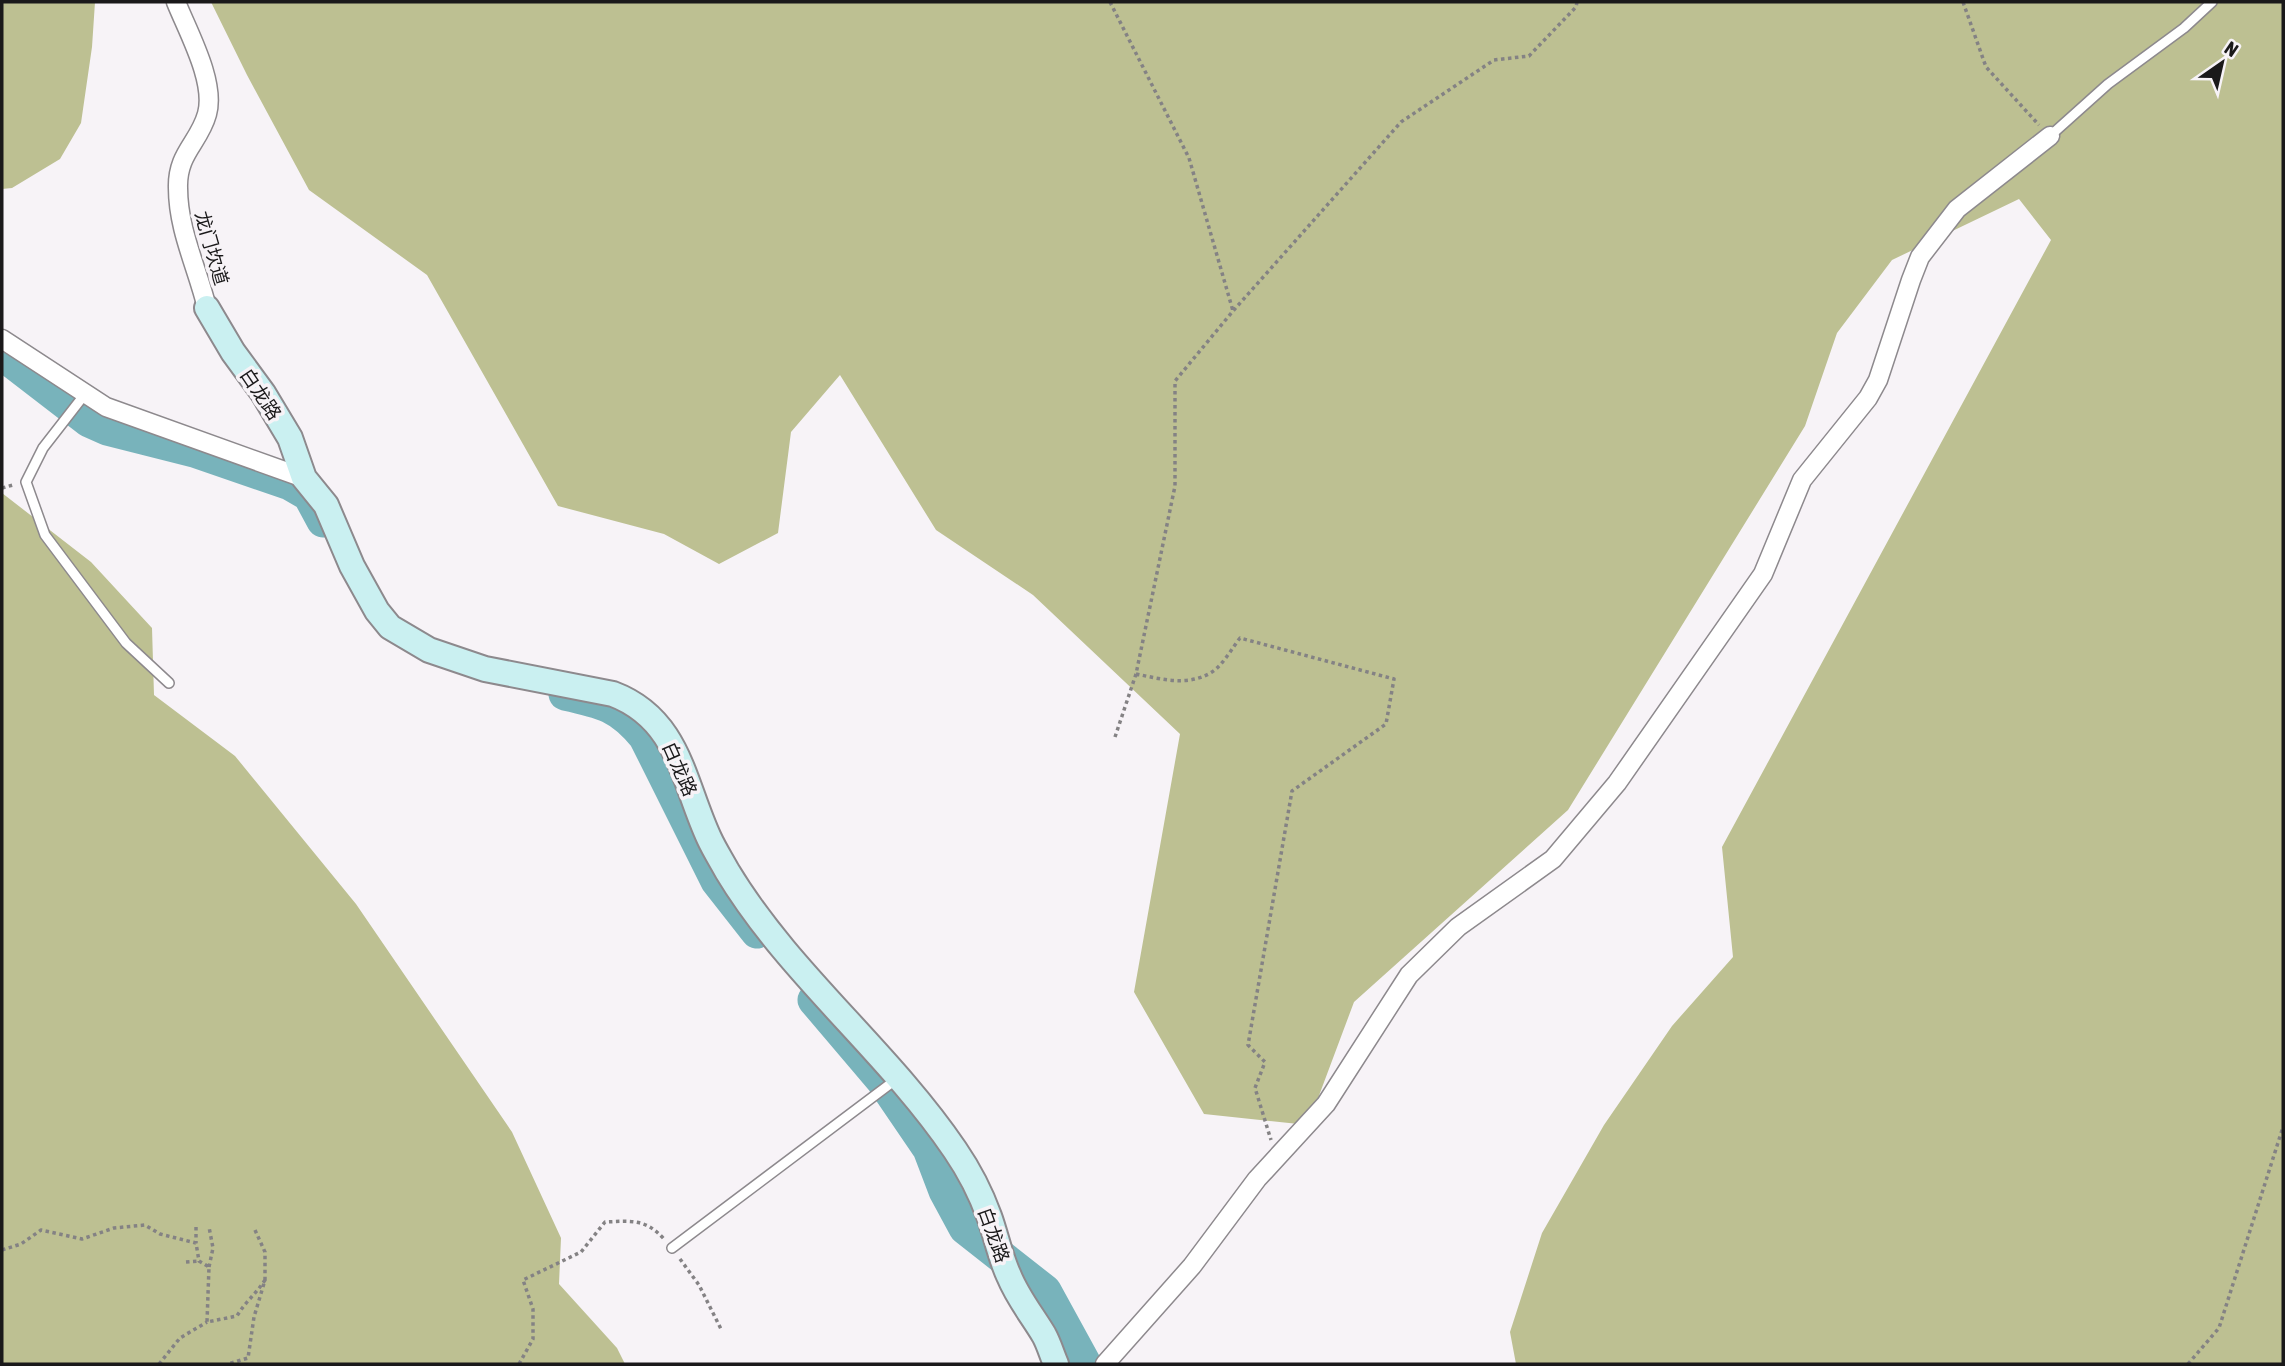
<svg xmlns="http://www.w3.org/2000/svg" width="2285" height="1366" viewBox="0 0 2285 1366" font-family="'Asap Condensed','Noto Sans SC',sans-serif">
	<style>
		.forest { fill: #bdc092 }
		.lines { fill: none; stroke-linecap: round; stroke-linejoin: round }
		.river { stroke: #78b3bb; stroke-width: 33 }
		.lane-casing { stroke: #8d898d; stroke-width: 12 }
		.street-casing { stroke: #8d898d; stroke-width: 21 }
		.secondary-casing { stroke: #8d898d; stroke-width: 28 }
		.path { stroke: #848284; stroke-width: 3.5; stroke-dasharray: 3.5 3.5; stroke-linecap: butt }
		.lane { stroke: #fff; stroke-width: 9 }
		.street { stroke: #fff; stroke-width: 18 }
		.secondary { stroke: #caf0f1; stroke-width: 24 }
		.labels { text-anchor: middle; stroke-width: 7; stroke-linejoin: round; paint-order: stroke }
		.street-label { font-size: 19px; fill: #1a191a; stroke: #f7f3f7 }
	</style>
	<rect width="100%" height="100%" fill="#f7f3f7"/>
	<path class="forest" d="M 2,2 L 95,2 L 92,47 L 81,123 L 60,159 L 12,188 L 2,189 Z
		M 211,2 L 2283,2 L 2283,1364 L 1516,1364 L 1510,1332 L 1542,1233 L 1604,1125 L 1672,1026 L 1733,957 L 1722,847 L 2051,240 L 2019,199 L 1892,260 L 1837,333 L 1805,426 L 1568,810 L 1354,1002 L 1308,1125 L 1204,1114 L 1134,992 L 1180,734 L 1033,595 L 936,530 L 840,375 L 791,432 L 778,533 L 719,564 L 664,534 L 558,506 L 427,275 L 309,190 L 247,75 Z
		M 2,493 L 91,562 L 152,628 L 154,695 L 235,756 L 356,904 L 512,1132 L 561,1238 L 559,1284 L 617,1348 L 625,1364 L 2,1364 Z"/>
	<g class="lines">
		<path class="river" d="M 2,354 L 89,421 L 107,429 L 194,451 L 290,484 L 309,495 L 323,521
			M 565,694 C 602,702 620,706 645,737 L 717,881 L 757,932
			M 814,1000 L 882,1080 L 929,1149 L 945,1191 L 965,1228 L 1045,1291 L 1085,1364"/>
		<g class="lane-casing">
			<path id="lane" d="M 2050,136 L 2108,84 L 2184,28 L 2212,2
				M 85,394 L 43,448 L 26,482 L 45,535 L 126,643 L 169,683
				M 672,1248 L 898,1078"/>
		</g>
		<g class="street-casing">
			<path id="street" d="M 176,2 C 188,32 216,82 207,114 C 199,143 177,153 178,188 C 178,230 197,267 207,308
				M 2,339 L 106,407 L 304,478
				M 1105,1364 L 1192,1266 L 1257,1179 L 1326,1104 L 1409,975 L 1458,927 L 1553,859 L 1617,783 L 1763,574 L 1802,480 L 1868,398 L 1878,380 L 1911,280 L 1920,257 L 1957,209 L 2050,136"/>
		</g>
		<g class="secondary-casing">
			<path id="secondary" d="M 207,308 L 233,352 L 263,393 L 290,438 L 304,478 L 326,505 L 352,566 L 377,611 L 390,627 L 429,650 L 485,669 L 613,694 C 679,719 683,782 709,838 C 714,849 721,860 727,871 C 789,974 887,1050 955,1150 C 968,1169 981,1194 989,1216 C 996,1235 1000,1257 1009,1276 C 1018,1298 1032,1315 1044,1335 C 1049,1344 1052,1355 1056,1364"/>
		</g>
		<path class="path" d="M 1110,2 L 1189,158 L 1233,311
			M 1963,2 L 1986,67 L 2039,125
			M 2,488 L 13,485
			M 1136,674 C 1161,679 1188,687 1212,672 C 1223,665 1232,648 1240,638 L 1394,679 L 1386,724 L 1292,791 L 1248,1045 L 1265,1062 L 1255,1088 L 1271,1140
			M 1115,737 L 1136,674 L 1175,486 L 1175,381 L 1233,311 L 1401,122 L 1494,60 L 1529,56 L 1576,7 L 1577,2
			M 196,1227 L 196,1243
			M 255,1230 L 265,1252 L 265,1280
			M 2,1250 L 21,1244 L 41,1230 L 82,1239 L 114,1228 L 145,1225 L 160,1234 L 196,1243 L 199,1261 L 209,1267 L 207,1322 L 237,1316 C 245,1302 256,1294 265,1280 L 254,1317 L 248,1358 L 228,1364
			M 680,1259 L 699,1285 L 721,1329
			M 186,1262 L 199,1261
			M 209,1267 L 213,1248 L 209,1227
			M 159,1364 L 180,1338 L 207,1322
			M 519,1364 L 533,1339 L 533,1309 L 523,1280 L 581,1252 L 605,1222 C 631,1221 645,1218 664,1239
			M 2188,1364 L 2219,1328 L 2283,1127"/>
		<use href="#lane" class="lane"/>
		<use href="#street" class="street"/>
		<use href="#secondary" class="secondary"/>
	</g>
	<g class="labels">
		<g class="street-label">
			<text transform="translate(212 248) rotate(74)" y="7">龙门坎道</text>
			<text transform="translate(261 394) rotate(56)" y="7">白龙路</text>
			<text transform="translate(680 769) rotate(66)" y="7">白龙路</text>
			<text transform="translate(994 1235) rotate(70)" y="7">白龙路</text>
		</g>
	</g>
	<rect width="2285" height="1366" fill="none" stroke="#1a191a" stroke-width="7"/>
	<g transform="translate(2222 63) rotate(34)" stroke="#f7f3f7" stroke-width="5" paint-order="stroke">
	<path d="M0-5L12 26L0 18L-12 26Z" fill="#1a191a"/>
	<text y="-10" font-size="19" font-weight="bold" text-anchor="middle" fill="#1a191a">N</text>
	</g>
</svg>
